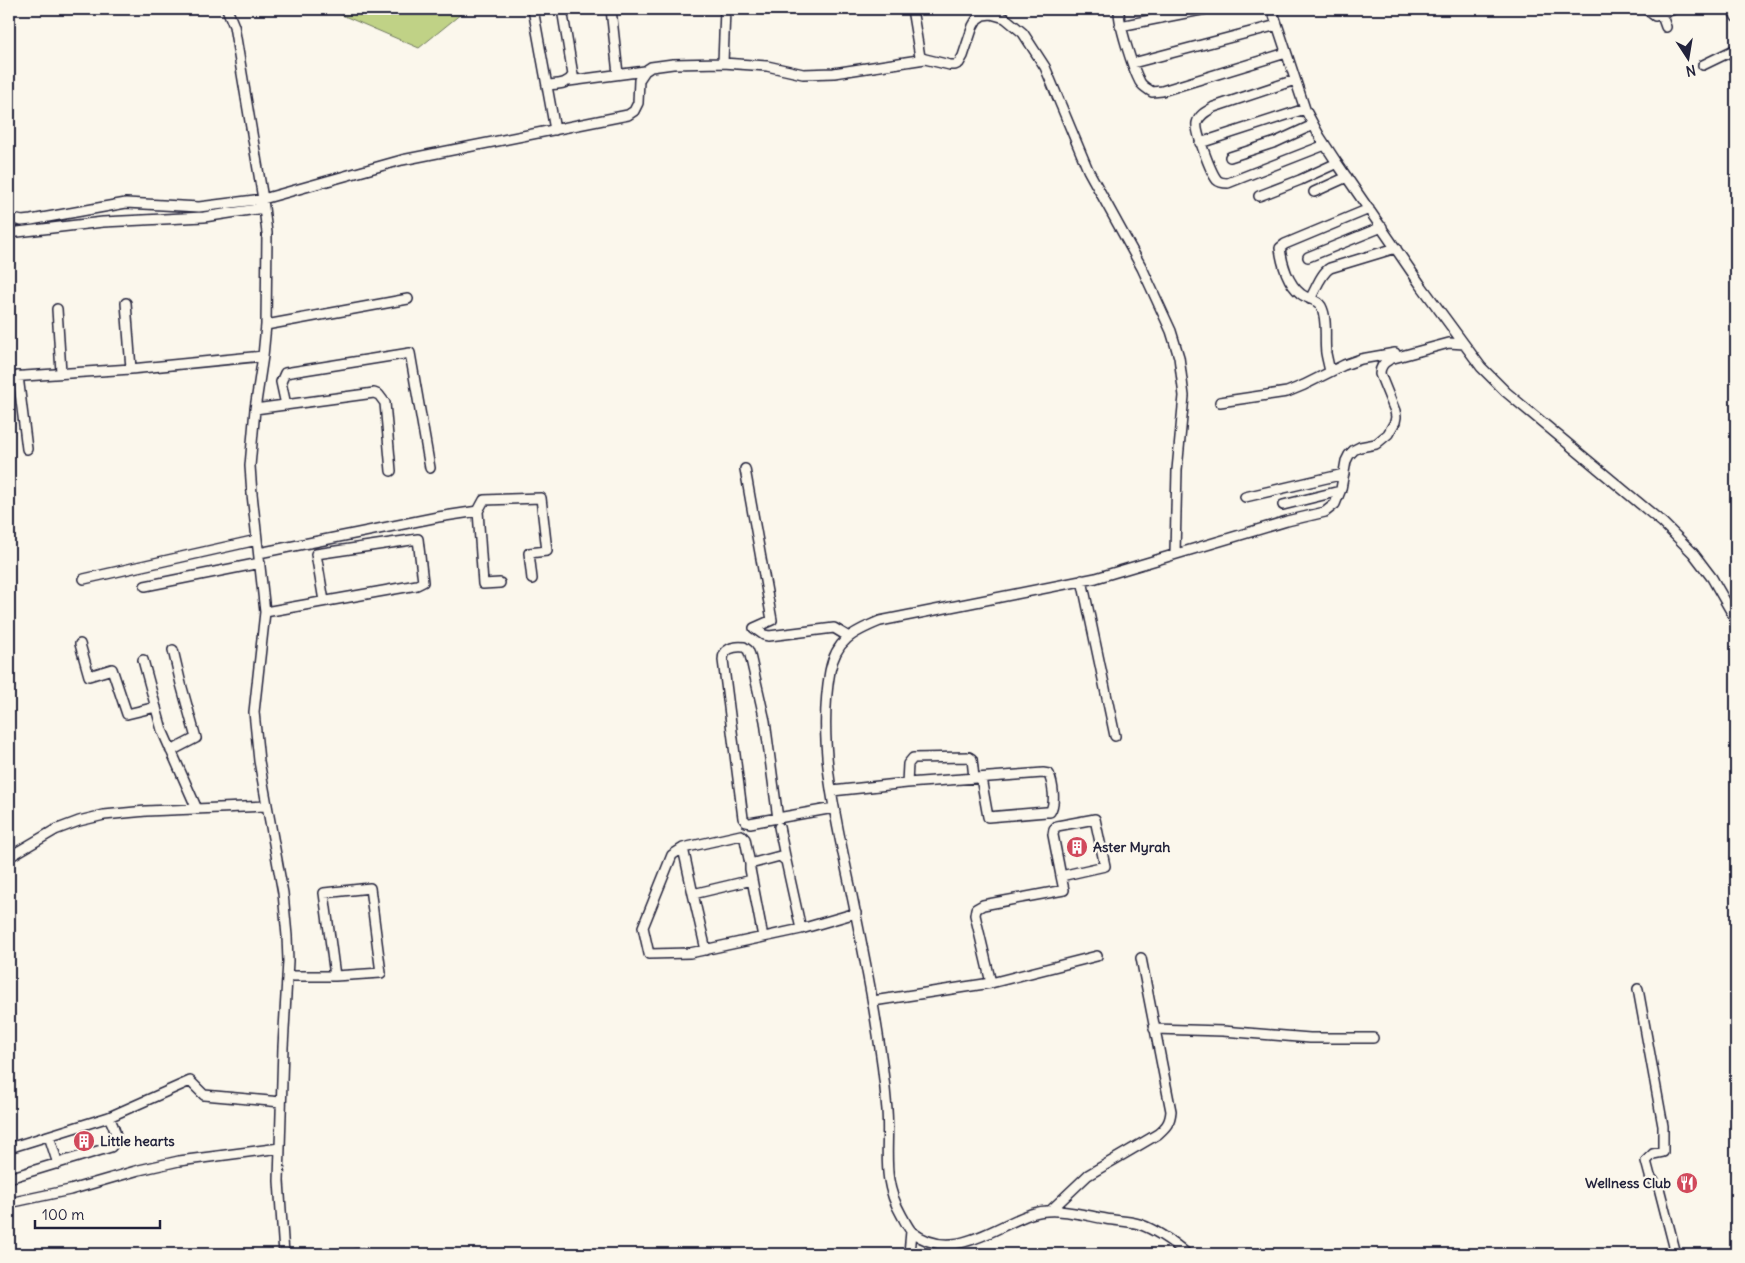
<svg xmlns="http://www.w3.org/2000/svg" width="1745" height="1263" font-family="Delius,sans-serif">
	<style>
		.green { fill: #c0d286; stroke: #717a60 }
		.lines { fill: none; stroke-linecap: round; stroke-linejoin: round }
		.minor-casing { stroke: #22223b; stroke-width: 12 }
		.minor { stroke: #fbf7ec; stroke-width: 9 }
		.labels { text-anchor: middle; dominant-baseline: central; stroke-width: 4.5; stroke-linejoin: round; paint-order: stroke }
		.poi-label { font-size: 14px; font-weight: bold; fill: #22223b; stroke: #fbf7ec; text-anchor: start }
	</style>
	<rect width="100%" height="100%" fill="#fbf7ec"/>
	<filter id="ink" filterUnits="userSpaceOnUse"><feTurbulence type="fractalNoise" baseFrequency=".02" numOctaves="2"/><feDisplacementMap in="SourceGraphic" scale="10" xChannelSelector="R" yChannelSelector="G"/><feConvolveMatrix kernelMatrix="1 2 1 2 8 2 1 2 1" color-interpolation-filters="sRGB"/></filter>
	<g filter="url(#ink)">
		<path class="green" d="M328,9H467L419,48Z"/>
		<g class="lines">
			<g class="minor-casing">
				<path id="minor" d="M227,9L234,26L263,199L267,233L266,325L263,356L255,409L250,466L252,494L265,612L254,712L259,761L283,893L287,936L288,961L283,1047L279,1181L284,1254
					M533,9L555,130
					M611,9L618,74
					M912,9L920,57L925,59
					M1119,9C1118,23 1133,69 1140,82C1143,87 1148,89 1152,92L1162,91L1286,53
					M1646,9L1655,16L1674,9
					M1732,9L1736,17
					M1661,13L1666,27
					M1120,26L1206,9
					M723,63L725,9
					M1133,63L1277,25
					M1703,65L1736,49
					M1295,80L1214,107C1207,111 1199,115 1197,123C1195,131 1211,173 1217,180C1220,183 1224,183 1228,183L1325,145
					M569,81L645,71
					M547,85C557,84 568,85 573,75L562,9
					M1305,109L1320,137L1337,163L1420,284L1481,367L1506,392L1663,523L1693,553L1712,578L1736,620
					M1200,143L1305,109L1272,9
					M1230,157L1276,142L1313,125
					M1314,192L1347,177
					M1259,196L1300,180L1337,163
					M9,218L22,221L31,220L126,203L199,207L263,199L402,160L628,115L634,111L638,103L639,80L645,71L651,67L673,64L723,63L767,66L803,74L834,73L925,59L950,65H955L959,63L963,56L973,26L977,19L983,15L991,14L1005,18L1023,33L1045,67L1088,170L1142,268L1171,331L1179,357L1184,396L1177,470L1175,553
					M9,233L103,222L204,217L264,208
					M1308,257L1382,227
					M1310,299C1316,289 1321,273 1330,268L1396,248
					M126,303L131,369
					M57,309L61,372
					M266,325L408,299
					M1330,372C1329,366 1327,359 1326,353C1324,339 1328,319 1321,306C1317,299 1307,299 1301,294C1288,284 1282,264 1280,248L1285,244L1369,209
					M18,376L27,449
					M9,377L131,369L263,356
					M1220,402L1287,392L1304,385L1344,365L1361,359L1395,353
					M286,405L281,382L285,373L410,353L430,468
					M255,409L374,393L379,395L385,403L391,471
					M745,469L772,620L754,628L764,635L769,636L834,628L849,637
					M1245,497L1344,474
					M1283,505L1340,491
					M478,511L484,500L541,498L547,551L529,553L532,579
					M259,553L438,517L478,511L483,584L500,583
					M84,579L257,540
					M1082,580L1115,736
					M145,586L260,563
					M265,612L417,585L423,582L418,539L316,554L324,601
					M80,644L89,676L112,669L127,714L156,707
					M143,660L162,730L197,809
					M171,751L196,738L181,684L173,650
					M907,783L908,764L913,758L969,757L972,759L974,778
					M832,791L907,783L1043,773L1049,774C1053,784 1056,803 1050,812H1046L988,817L981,778
					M778,819L765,721L750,655L748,650L744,647C733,646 723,649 723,660L743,818L746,822L750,823L834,808
					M779,827L786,861
					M683,848L672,855L643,927L649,954L690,953L801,929L856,913
					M9,857L55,830L79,821L104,815L146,811L267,806
					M750,864L745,839L741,835L683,848L693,894L752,880
					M693,894L706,950
					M763,937L750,869V864L780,856L786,861L801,929
					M287,976H335L381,973L370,888L324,893L335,976
					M991,983L1097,956
					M1638,989L1663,1126V1152L1653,1154L1646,1161L1650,1176L1659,1188L1676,1254
					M873,1001L991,983L975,915L976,909L983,905L1064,890L1061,876L1105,866L1095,819L1057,826L1054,829L1053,835L1061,876
					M1154,1029L1223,1031L1310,1038H1373
					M49,1136L58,1164
					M9,1148L109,1117L190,1081L204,1095L281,1102
					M9,1178L111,1147C120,1137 114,1128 109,1117
					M9,1203L70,1190L139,1170L179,1161L280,1148
					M1050,1211L1088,1175L1158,1134C1166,1127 1170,1123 1171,1111L1141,958
					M356,1254H361
					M909,1254L911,1231
					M1187,1254C1173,1242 1156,1230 1139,1224C1129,1221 1117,1221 1106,1219C1083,1215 1055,1206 1031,1214C993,1227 952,1263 912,1232C908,1228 905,1221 902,1216C880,1178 890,1150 887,1110C881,1035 865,960 850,886C835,816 817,743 830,671C836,640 853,632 880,621L1096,578L1287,521L1325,512L1335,504L1341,489L1346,461L1349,455L1354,450L1360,447L1376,444L1388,434L1395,422L1396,417L1395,411L1380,374C1380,367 1383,363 1390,359L1449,343L1464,344"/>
			</g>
			<use href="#minor" class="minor"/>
		</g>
	</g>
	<defs>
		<g id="building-disc" transform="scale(1.125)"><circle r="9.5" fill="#d1495b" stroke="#fbf7ec"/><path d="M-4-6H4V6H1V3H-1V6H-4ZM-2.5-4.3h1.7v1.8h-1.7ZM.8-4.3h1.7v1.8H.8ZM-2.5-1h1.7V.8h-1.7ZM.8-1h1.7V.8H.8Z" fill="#fff"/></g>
		<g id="restaurant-disc" transform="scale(1.125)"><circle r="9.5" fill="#d1495b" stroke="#fbf7ec"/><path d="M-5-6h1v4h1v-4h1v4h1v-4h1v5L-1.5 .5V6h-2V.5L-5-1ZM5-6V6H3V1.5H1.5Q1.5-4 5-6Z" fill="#fff"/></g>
	</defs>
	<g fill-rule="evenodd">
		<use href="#building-disc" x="1077" y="847"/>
		<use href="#building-disc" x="84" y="1141"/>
		<use href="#restaurant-disc" x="1687" y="1183"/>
	</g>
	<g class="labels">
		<g class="poi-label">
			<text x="1093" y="847">Aster Myrah</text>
			<text x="100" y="1141">Little hearts</text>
			<text x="1671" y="1183" text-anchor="end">Wellness Club</text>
		</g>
	</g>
	<rect width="1745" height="1263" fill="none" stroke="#fbf7ec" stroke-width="30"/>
	<rect x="15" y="15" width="1715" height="1233" fill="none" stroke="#22223b" stroke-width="2" filter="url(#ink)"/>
	<g transform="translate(1688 58) rotate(168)" stroke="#fbf7ec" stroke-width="4" paint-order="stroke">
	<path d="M0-4L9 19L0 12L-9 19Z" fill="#22223b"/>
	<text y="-8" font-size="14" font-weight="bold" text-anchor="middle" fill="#22223b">N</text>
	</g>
	<path d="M35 1220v8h125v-8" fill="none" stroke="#22223b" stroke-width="2.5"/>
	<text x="42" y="1220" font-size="15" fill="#22223b" stroke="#fbf7ec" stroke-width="4" paint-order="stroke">100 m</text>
</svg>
